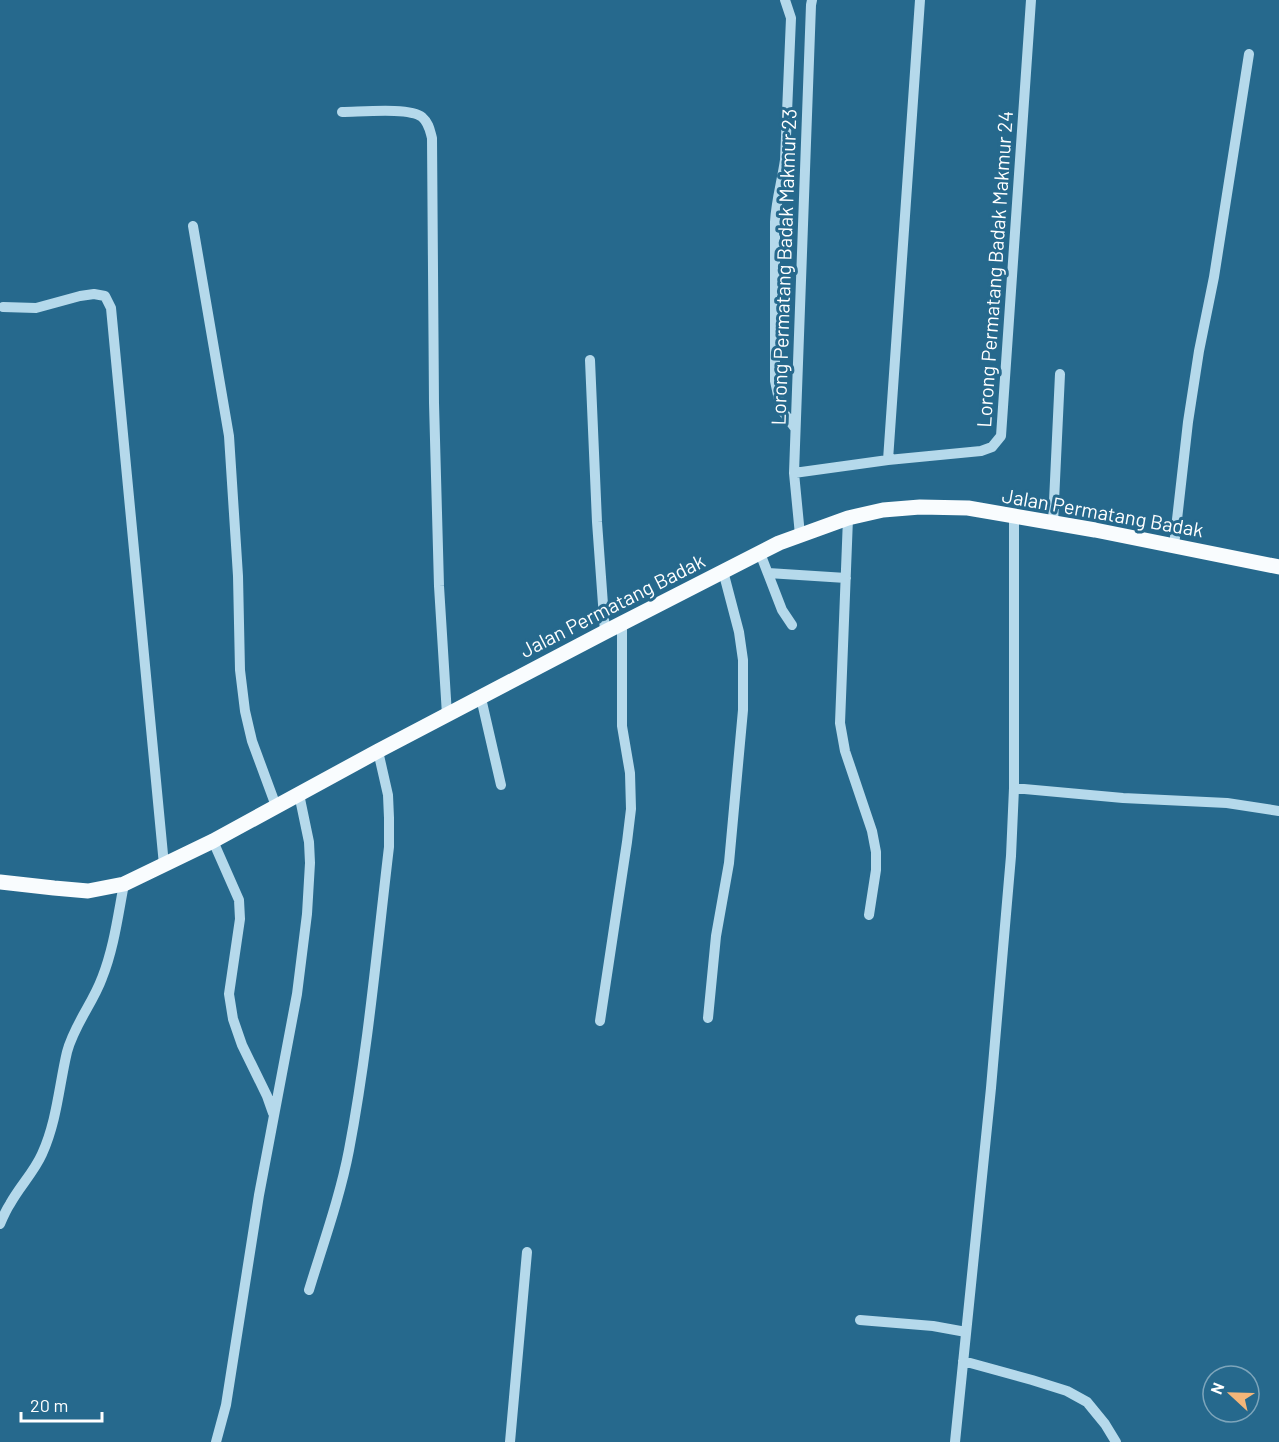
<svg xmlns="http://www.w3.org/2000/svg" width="1279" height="1442" font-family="Barlow,sans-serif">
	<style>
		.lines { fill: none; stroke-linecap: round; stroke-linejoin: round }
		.minor { stroke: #b5d9eb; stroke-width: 10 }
		.major { stroke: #f9fcfe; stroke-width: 15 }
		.labels { text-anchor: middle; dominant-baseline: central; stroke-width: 6; stroke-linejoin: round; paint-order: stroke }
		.street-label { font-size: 20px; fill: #fff; stroke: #26698d }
	</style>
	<rect width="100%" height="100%" fill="#26698d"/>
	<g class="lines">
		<path class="minor" d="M785,0L791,18L785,160C782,181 776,201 775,222V381L781,409L795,428
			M342,112C360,112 410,107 422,117C429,123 430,131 432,138L434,403L439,586L447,715
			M193,226L229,436L238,576L240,670L245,711L252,741L276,806
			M3,307L36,308L80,296L94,294L105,296L111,308L164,865
			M590,360L597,522L605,632
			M888,460L920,0
			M794,473L888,460L981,451L992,447L1001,436L1031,0
			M848,518L840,723L845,751L872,831L876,852V870L869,915
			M1053,523L1060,374
			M800,535L794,473L811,5L812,0
			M1174,546L1188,422L1199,351L1214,277L1249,54
			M760,553L782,610L792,625
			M768,573L846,578
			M481,698L501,785
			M1014,788L1123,798L1227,803L1279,811
			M213,841L239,900L240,919L229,994L233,1019L242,1045L267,1096L273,1113
			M708,1018L716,936L729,863L743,710V660L739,632L723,571
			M600,1021L627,842L631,809L630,773L622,726V623
			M0,1224C3,1217 6,1210 10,1204C20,1186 34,1172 42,1154C57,1121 59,1086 67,1052C74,1025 93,1003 102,978C114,948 118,915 124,884
			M309,1290C323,1244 340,1197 349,1150C368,1050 377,948 389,847V818L388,795L378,751
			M860,1320L933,1326L966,1332
			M963,1361L1032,1380L1067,1391L1087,1402L1105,1424L1116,1442
			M216,1442L226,1405L259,1195L297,994L307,914L310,863L309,842L299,794
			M510,1442L527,1252
			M955,1442L991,1088L1011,856L1014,788V517"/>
		<path class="major" d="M0,882L54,888L88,891L124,884L213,841L378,751L605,632L779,543L848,518L883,510L920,507L968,508L1095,530L1279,567"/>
	</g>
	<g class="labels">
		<g class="street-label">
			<text transform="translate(783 267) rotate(-88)">Lorong Permatang Badak Makmur 23</text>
			<text transform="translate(994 269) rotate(-86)">Lorong Permatang Badak Makmur 24</text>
			<text transform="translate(1103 512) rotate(10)">Jalan Permatang Badak</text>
			<text transform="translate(612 605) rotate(-27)">Jalan Permatang Badak</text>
		</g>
	</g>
	<g transform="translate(1231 1394) rotate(292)"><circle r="28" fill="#26698d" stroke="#7da5bb" stroke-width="1.5"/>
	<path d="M0-4.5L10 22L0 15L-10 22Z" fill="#f4b679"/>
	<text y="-9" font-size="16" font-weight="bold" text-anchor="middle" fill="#ffffff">N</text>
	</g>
	<path d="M21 1412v9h81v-9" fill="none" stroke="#ffffff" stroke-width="3"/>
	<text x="30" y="1412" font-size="18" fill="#ffffff" stroke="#26698d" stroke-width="4.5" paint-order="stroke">20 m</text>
</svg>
